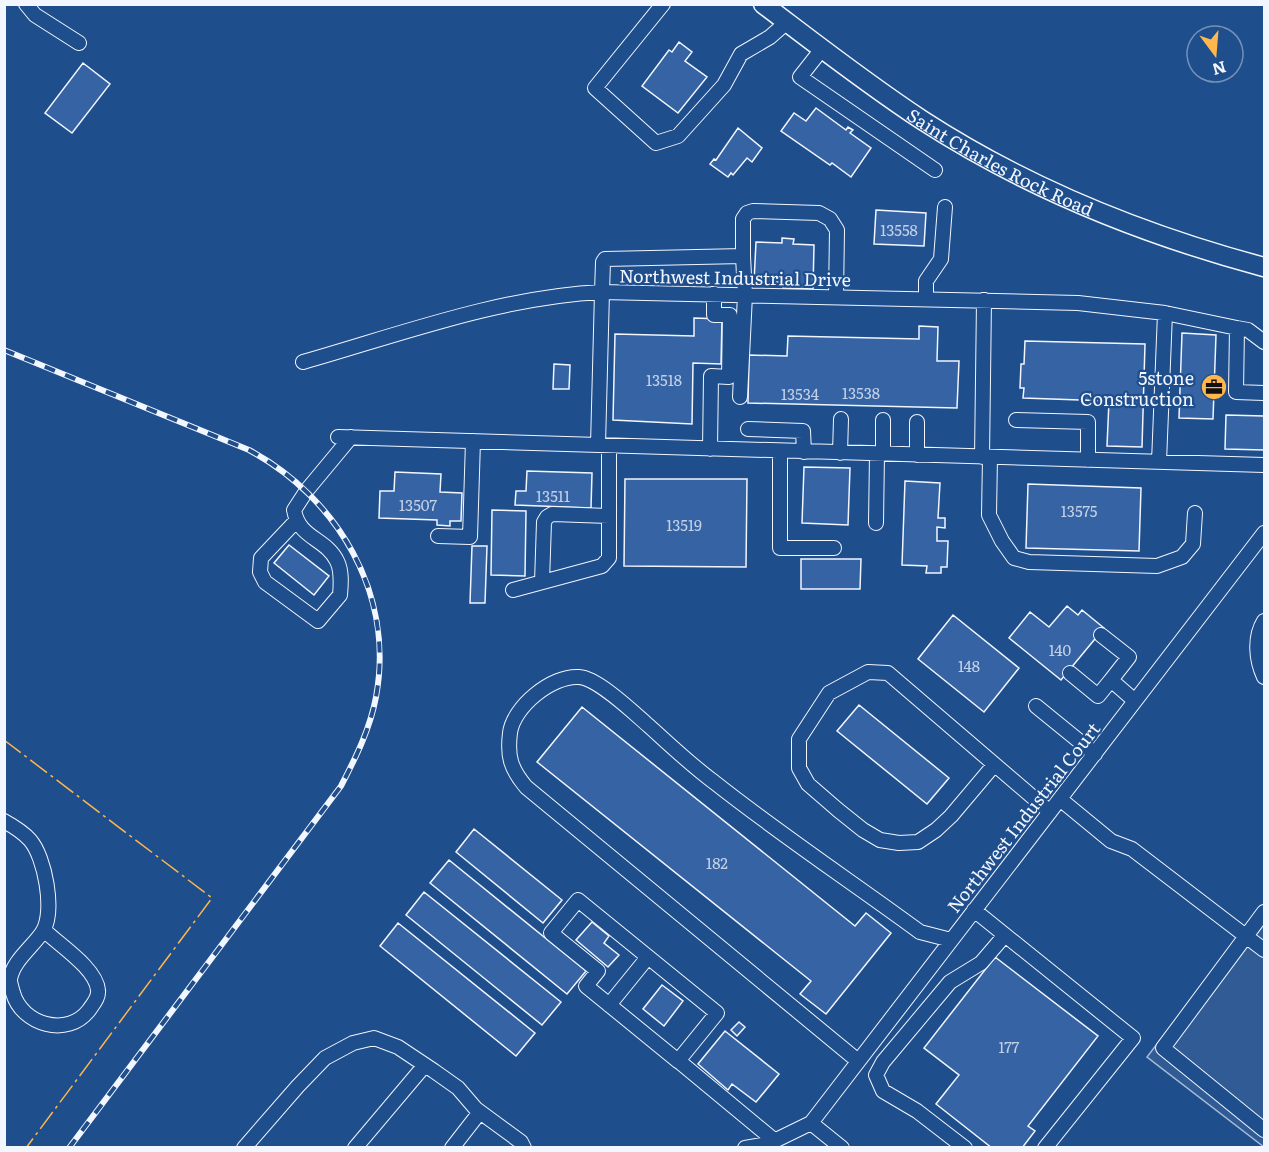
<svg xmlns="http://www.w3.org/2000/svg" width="1269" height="1152" font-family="Literata,serif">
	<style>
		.built { fill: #305b95; stroke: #a8bbd7; stroke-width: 1.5 }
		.building { fill: #3563a3; stroke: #f2f6ff; stroke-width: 1.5 }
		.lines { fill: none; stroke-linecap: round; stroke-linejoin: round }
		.minor-casing { stroke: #f2f6ff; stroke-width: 16 }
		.major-casing { stroke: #f2f6ff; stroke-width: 21 }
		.minor { stroke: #1f4e8c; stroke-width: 14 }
		.major { stroke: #1f4e8c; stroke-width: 18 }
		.rail-casing { stroke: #f2f6ff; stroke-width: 6 }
		.rail { stroke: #1f4e8c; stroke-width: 4; stroke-dasharray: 11; stroke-linecap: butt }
		.power { stroke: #ffb74d; stroke-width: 1.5; stroke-dasharray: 21 4.5 3 4.5; stroke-linecap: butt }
		.labels { text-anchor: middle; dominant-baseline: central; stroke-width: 4.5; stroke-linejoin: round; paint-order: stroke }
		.number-label { font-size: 15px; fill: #c3d1e8 }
		.street-label { font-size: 18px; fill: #f2f6ff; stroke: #1f4e8c }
		.poi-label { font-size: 18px; fill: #f2f6ff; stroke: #1f4e8c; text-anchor: end }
	</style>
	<rect width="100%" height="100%" fill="#1f4e8c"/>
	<path class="built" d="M1264,904V1147L1147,1057Z"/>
	<path class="building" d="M679,42L692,52L685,61L707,77L678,113L642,86L669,50L672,52Z
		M83,63L110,84L72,133L45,113Z
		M816,108L846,130L848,127L853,130L850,133L871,148L851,177L832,163L830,165L781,131L794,113L806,121Z
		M738,128L762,148L752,162L747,158L733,175L731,173L728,177L710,164L714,159L716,160Z
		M876,210L926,213L924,246L874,244Z
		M782,238L794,239L793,244L814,245L813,289L783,288L784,282H754L756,242L782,243Z
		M694,318L722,319L721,364L693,363L692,424L613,420L615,334L694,336Z
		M919,326L938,327L937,361H959L957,408L748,403L749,355L787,356L788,336L919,339Z
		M1182,333L1216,335L1213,419L1179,418Z
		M1025,341L1145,344L1142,447L1107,446L1109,401L1023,398L1024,388H1020L1021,364H1024Z
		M554,364L570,365L569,389H553Z
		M1226,415L1264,416V450L1225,449Z
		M804,467L850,468L848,525L802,523Z
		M527,471L592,473L591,508L515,505L516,491H526Z
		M395,472L441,474L440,492L462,493L461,521H450V526L437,525V520L379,518L380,491H394Z
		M625,479H747L746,567L624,566Z
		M905,481L940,483L938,518H945V528L937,527V541H948L947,567H941V573H926L927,566L902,565Z
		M1028,484L1141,488L1139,551L1026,548Z
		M492,510L526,511L525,576L491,575Z
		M289,545L329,576L314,595L274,563Z
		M472,546H487L485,603H470Z
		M801,559H861L860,589H801Z
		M1067,606L1078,615L1082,610L1104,628L1061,680L1009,638L1030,612L1049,627Z
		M953,615L1019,668L984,712L918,659Z
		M859,705L949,778L927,804L837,731Z
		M582,707L855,926L866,913L891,933L826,1014L800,994L811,981L537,762Z
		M474,829L562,900L543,923L456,852Z
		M449,860L586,971L567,994L430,883Z
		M424,892L561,1002L542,1025L406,915Z
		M592,922L609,936L604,943L619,955L608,967L576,940Z
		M398,923L535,1033L516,1056L380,946Z
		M995,957L1098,1036L1028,1126L1035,1131L1022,1148H992L936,1104L959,1075L924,1048Z
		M662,985L683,1001L664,1026L643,1009Z
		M739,1022L745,1027L737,1036L731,1030Z
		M725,1031L779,1074L756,1102L732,1084L728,1090L698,1064Z"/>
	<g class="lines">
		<g class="minor-casing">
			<path id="minor" d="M26,4L35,15L79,43
				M663,4L595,88L656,143L678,136L724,85L741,54L770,37L787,22
				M822,49L800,77L935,170
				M926,299V281L941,259L945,207
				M1237,328L1236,392L1264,393
				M303,362C401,334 500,297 602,292L603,262L605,259L743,256V219L747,213L753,211L819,213L830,219L837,230L836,297
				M740,397L745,295L743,256
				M1016,420L1088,422V460
				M748,429L803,431L804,452
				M338,437L1264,465
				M598,445L602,292L1078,303L1165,313L1237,328L1248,330L1264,342
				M710,449L711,376L729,377L730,315H714V294
				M780,451V548H834
				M840,453L841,419
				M883,454V420
				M917,455V422
				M982,457L984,300
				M990,457L989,515L1002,541L1014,558L1029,562L1157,566L1182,557L1193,544L1195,513
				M1159,462L1165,313
				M296,521L261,558L260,572L265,582L318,621L340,595C341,584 342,571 337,561C326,538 299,539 294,510L307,490L351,437
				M876,523L877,454
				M438,536L470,537L473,441
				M542,582L544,522L547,517L552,514L609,516
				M513,590L602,566L609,558V446
				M1264,621C1254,637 1256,660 1264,677
				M1101,635L1129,657L1111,680
				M1070,673L1098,696L1111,680L1135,701
				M1036,706L1095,754
				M994,765L951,816L936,830L918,842L899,843L880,840L863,830L838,810L808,784L799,768V739L829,693L868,672L888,673L1050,812
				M1060,799L1111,841L1132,849L1264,950
				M4,821C13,826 23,832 30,840C45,857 55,911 43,931C34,946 12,961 10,980C10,983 12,989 13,993C22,1025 68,1038 89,1010C93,1004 99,998 98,990C96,968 59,945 44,930
				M974,910L1133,1038L1045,1148
				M1264,912L1163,1048L1264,1130
				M609,1005L648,957
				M678,1061L717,1013L578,900L551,933L598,971L586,986L678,1061L681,1063L775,1141
				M858,1061L526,787C511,769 507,757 510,733C513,707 552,675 579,677C598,678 634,713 649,726C670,745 691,765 714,782C781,835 852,882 920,932L951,940
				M811,1123L842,1148
				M244,1148L298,1086L325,1058L353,1043L374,1038L398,1047L434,1071L458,1088L476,1109L521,1142L524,1148
				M355,1148L425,1065
				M452,1148L480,1112
				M745,1148L768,1144L811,1123L1264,533
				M965,1148L917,1111L883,1091L876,1075L883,1062L950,982L981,963L1005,935"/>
		</g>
		<g class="major-casing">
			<g id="major">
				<path id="s1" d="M763,4C816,44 867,84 922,120C1027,188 1144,235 1264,267"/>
			</g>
		</g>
		<use href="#minor" class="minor"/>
		<use href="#major" class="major"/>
		<g class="rail-casing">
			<path id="rail" d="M4,350L249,450C338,498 395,594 376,697C370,729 356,757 341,786L69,1148"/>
		</g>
		<use href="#rail" class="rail"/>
		<path class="power" d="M4,740L212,898L26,1148"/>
	</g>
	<defs>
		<g id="office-disc" transform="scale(1.35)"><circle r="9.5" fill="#ffb74d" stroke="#1f4e8c"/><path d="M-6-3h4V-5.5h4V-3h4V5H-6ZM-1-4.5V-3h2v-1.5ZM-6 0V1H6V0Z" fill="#111"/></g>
	</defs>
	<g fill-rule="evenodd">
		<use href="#office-disc" x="1214" y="387"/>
	</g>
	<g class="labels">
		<g class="number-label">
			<text x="899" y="229">13558</text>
			<text x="664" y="379">13518</text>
			<text x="861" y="392">13538</text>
			<text x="800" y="393">13534</text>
			<text x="553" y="495">13511</text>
			<text x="418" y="504">13507</text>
			<text x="1079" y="510">13575</text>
			<text x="684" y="524">13519</text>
			<text x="1060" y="649">140</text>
			<text x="969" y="665">148</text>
			<text x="717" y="862">182</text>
			<text x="1009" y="1046">177</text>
		</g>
		<g class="street-label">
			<text stroke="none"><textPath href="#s1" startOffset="286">Saint Charles Rock Road</textPath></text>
			<text transform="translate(735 277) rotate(1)">Northwest Industrial Drive</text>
			<text transform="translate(1023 817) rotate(-52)">Northwest Industrial Court</text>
		</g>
		<g class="poi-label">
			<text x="1194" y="377">5stone<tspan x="1194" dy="21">Construction</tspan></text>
		</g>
	</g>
	<rect width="1269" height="1152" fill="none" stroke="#f2f6ff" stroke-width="12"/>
	<g transform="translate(1215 54) rotate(164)"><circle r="28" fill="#1f4e8c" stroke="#7391ba" stroke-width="1.5"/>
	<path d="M0-4.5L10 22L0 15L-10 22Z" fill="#ffb74d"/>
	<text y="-9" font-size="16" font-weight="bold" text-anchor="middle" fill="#f2f6ff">N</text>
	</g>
</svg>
